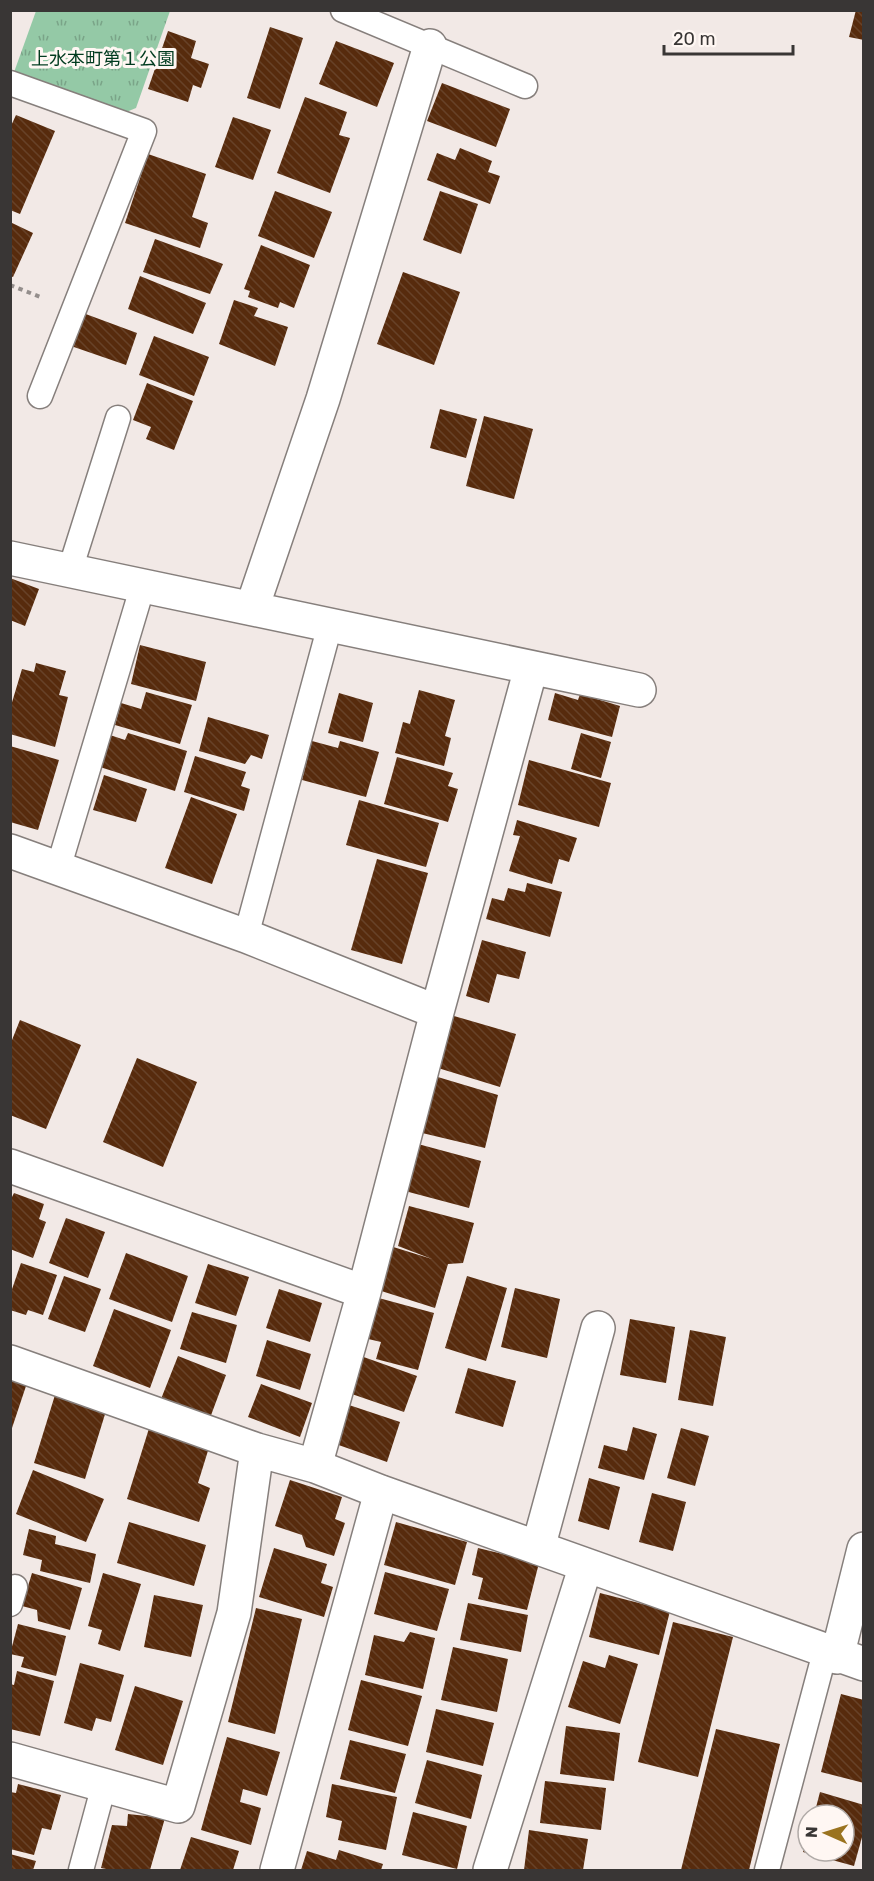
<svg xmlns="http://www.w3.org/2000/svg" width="874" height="1881" font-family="Rubik,'Noto Sans JP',sans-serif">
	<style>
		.park { fill: url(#park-tufts) }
		.building { fill: url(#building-back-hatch) }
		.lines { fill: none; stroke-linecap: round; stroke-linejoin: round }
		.service-casing { stroke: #867f7c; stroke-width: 27 }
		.minor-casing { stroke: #867f7c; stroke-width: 36 }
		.path { stroke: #948e8c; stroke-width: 4; stroke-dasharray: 4.5 4.5; stroke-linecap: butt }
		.service { stroke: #fff; stroke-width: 24 }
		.minor { stroke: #fff; stroke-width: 33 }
		.labels { text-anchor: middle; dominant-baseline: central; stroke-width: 6; stroke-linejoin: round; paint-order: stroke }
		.park-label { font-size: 18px; fill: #013b1f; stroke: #fff7f3 }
	</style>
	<defs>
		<pattern id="park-tufts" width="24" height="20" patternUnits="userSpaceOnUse" patternTransform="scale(1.5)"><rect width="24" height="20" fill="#94c9a6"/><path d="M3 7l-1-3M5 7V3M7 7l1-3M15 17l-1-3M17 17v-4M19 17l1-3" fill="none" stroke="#7aa488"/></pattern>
		<pattern id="building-back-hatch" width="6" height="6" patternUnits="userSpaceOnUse" patternTransform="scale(1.5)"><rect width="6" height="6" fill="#572b0d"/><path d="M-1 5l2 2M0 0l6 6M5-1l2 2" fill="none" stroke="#674228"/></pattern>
	</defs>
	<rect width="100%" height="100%" fill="#f2e9e6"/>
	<path class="park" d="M36,11H170L136,108L119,115L13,75Z"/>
	<path class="building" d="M856,10H864V40L849,37Z
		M270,27L303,38L280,109L247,98Z
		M168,31L196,41L191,58L209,64L201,88L193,85L188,102L148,89Z
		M336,41L394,63L377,107L319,84Z
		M442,83L510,109L496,147L427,121Z
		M305,97L347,112L339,135L350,138L330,193L277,173Z
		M16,115L55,131L20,214L10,210V128Z
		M233,117L271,130L253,180L215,167Z
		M460,148L492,161L488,172L500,176L490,204L427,180L437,153L455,160Z
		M148,154L206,174L192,217L208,223L200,248L125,223Z
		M275,191L332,212L314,258L258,236Z
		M440,191L478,204L461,254L423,240Z
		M10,222L33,233L13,277L10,276Z
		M155,239L223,264L210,294L143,272Z
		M261,245L310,265L294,308L280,302L278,308L248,297L250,291L244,289Z
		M403,272L460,292L434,365L377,344Z
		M140,276L206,303L193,334L128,309Z
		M234,300L258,308L254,316L288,327L275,366L219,344Z
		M83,313L137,333L126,365L71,346Z
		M154,336L209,357L194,396L139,375Z
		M147,383L193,401L174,450L146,439L151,427L133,420Z
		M440,409L477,419L466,458L430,448Z
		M484,416L533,429L514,499L466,486Z
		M10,578L39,589L25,626L10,620Z
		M140,645L206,662L196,701L131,684Z
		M36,663L66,671L59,695L68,697L55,747L10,734V709L22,669L34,672Z
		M419,690L455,700L445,736L451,738L444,766L395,753L403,722L410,724Z
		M146,692L192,705L180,744L115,725L121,703L141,709Z
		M339,693L373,703L363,742L328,733Z
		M555,693L578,700L580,694L620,706L612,737L548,720Z
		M208,717L269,735L262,759L251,755L245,764L199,751Z
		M128,733L187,751L175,791L100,767L110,735L125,740Z
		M581,733L611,742L601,778L571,769Z
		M312,741L338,748L340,741L379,752L366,797L302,780Z
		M10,746L59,760L38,830L10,822Z
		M195,756L246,772L241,786L250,789L244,811L184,792Z
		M397,757L453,773L448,786L458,789L448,822L384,804Z
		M529,760L611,783L599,827L518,805Z
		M104,775L147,789L136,822L93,810Z
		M191,797L237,814L212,884L165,868Z
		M359,800L439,823L426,867L346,845Z
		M517,820L577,838L569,862L559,859L552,884L509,871L520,836L513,835Z
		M377,859L428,873L402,964L351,950Z
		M527,883L562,892L550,937L486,919L492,898L504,901L508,888L525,892Z
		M482,940L526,952L519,979L497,974L489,1003L466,996Z
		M454,1016L516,1034L500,1087L438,1068Z
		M20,1020L81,1045L46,1129L10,1115V1045Z
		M137,1058L197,1082L163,1167L103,1142Z
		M431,1075L498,1095L485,1148L418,1132Z
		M418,1144L481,1161L469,1208L405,1191Z
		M14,1193L44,1204L39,1219L46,1222L33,1258L10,1249V1201Z
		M409,1206L474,1223L463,1263L448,1264L435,1308L375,1289L390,1246L432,1259L398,1246Z
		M66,1218L105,1232L88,1278L49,1263Z
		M126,1253L188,1276L172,1322L109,1299Z
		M21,1263L57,1275L43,1315L28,1310L26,1315L10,1310V1295Z
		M208,1264L249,1277L236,1316L195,1303Z
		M64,1276L101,1289L85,1332L48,1319Z
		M467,1276L507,1288L486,1361L445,1348Z
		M515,1288L560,1299L547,1358L501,1347Z
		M279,1289L322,1303L310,1342L266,1328Z
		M375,1297L434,1313L418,1370L376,1359L381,1342L364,1338Z
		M114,1309L171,1330L150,1388L93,1366Z
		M192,1312L237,1325L226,1363L180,1349Z
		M630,1319L675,1327L666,1383L620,1375Z
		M690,1330L726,1337L713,1406L678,1400Z
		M267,1340L311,1354L300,1390L256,1376Z
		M358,1355L417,1376L404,1412L346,1392Z
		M178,1356L226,1375L210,1418L161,1399Z
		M468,1368L516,1381L503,1427L455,1413Z
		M10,1378L27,1383L11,1431H10Z
		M261,1384L312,1403L300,1437L248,1417Z
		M55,1395L106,1411L85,1479L34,1463Z
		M343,1403L400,1422L387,1462L330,1442Z
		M151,1422L211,1441L198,1483L210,1488L199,1522L127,1499Z
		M633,1427L657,1434L644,1480L598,1468L604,1445L627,1451Z
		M681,1428L709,1436L695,1486L667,1478Z
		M33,1470L104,1499L86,1542L16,1514Z
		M589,1478L620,1487L609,1530L578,1521Z
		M290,1480L342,1497L335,1519L345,1523L334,1556L306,1547L302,1535L275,1526Z
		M652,1493L686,1502L673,1551L639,1542Z
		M129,1522L206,1545L194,1586L117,1563Z
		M396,1522L467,1542L455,1585L384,1565Z
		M29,1529L56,1536L55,1544L96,1554L90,1583L40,1571L42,1560L23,1555Z
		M274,1548L327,1564L321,1583L333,1587L324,1617L259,1597Z
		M478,1548L539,1563L527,1610L478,1599L483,1578L472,1575Z
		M385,1572L449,1589L437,1631L374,1614Z
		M32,1573L82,1588L70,1630L38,1621L37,1610L22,1606Z
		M103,1573L141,1584L120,1651L98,1644L102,1630L88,1626Z
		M600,1593L670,1611L659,1655L589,1637Z
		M154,1595L203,1605L191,1657L144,1647Z
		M468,1603L528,1615L521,1652L460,1640Z
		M256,1608L302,1619L275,1734L228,1722Z
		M673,1622L733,1637L698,1777L638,1762Z
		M18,1624L66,1636L56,1676L21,1667L24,1657L10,1654Z
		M410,1632L435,1638L423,1689L365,1675L374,1635L404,1642Z
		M453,1647L508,1659L497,1712L441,1700Z
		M609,1655L638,1664L620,1724L568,1707L583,1661L605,1668Z
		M80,1663L124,1675L111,1722L96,1718L92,1731L64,1723Z
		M17,1671L54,1681L40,1736L10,1729V1684L14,1685Z
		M361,1680L422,1696L408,1746L348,1730Z
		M135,1686L183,1701L163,1765L115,1750Z
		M841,1694L864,1700V1783L821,1772Z
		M436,1709L494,1723L483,1766L426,1752Z
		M566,1726L620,1733L614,1781L560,1774Z
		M716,1729L780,1744L749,1870H681Z
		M227,1737L280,1752L267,1796L243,1789L240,1802L261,1808L251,1845L201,1830Z
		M350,1740L406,1754L395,1793L340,1779Z
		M427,1760L482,1775L471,1819L415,1803Z
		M545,1781L606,1788L601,1830L540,1823Z
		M18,1784L61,1795L51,1830L42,1828L34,1855L10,1849V1792L16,1793Z
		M332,1784L397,1797L386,1850L338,1840L342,1821L326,1817Z
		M820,1792L864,1805V1830L854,1866L803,1852L807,1840L808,1851H844V1815H814Z
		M413,1812L467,1826L457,1869L402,1855Z
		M128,1814L165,1818L150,1870H111L101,1868L112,1825L127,1826Z
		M529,1830L588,1839L583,1870H524Z
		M191,1837L239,1851L233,1870H180Z
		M339,1850L383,1864L381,1870H301L307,1851L336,1860Z
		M10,1854L36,1861L33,1870H10Z"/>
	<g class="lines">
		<g class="service-casing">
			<path id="service" d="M343,10L525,86
				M10,83L144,131L40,396
				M70,570L118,418
				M58,869L143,585
				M246,936L330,625
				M10,1604L15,1587
				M81,1870L104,1785
				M767,1870L825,1652"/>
		</g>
		<g class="minor-casing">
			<path id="minor" d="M10,558L639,690
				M252,608L323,399L430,46
				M10,851L246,936L437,1012L364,1292L315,1466
				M437,1012L531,668
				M10,1166L364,1292
				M10,1362L257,1450L315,1466L381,1492L864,1664
				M538,1548L598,1328
				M837,1657L864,1549
				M10,1759L178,1806L234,1613L257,1450
				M277,1870L381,1492
				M490,1870L586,1565"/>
		</g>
		<path class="path" d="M10,285L43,298"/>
		<use href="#service" class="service"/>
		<use href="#minor" class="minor"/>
	</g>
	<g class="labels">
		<g class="park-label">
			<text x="103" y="59">上水本町第１公園</text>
		</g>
	</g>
	<rect width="874" height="1881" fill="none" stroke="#393635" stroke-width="24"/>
	<g transform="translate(826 1833) rotate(273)"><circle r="28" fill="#fff7f3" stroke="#b0aaa7" stroke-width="1.5"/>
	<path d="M0-4.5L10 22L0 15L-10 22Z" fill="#9a731f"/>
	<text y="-9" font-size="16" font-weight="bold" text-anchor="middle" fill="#393635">N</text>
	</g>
	<path d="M664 45v9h129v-9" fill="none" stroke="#393635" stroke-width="3"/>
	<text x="673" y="45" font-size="18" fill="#393635" stroke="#fff7f3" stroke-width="4.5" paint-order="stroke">20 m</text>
</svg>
